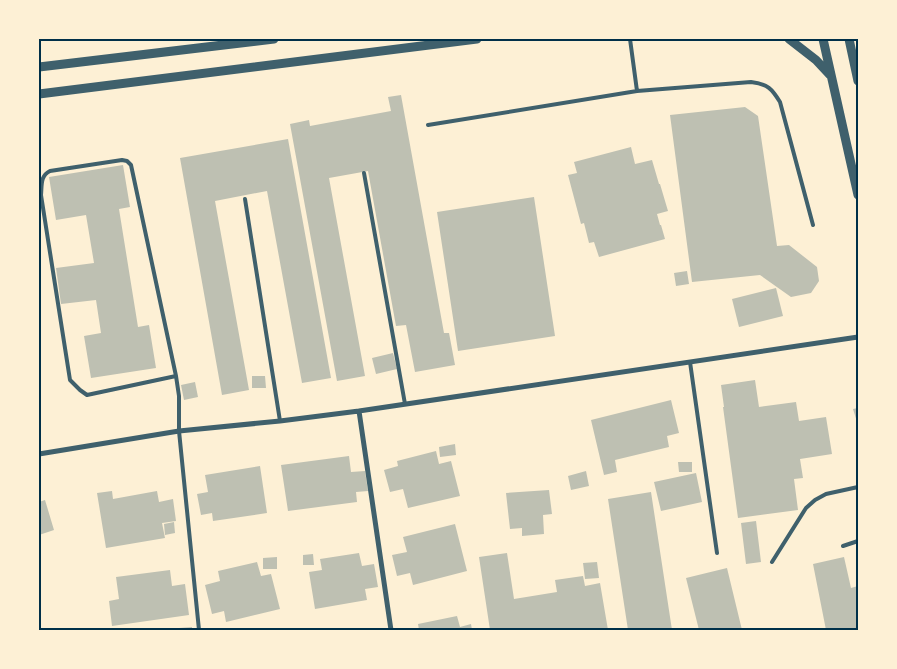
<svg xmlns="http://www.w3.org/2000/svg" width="897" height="669" font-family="Rubik,sans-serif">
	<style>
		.building { fill: #bec0b2 }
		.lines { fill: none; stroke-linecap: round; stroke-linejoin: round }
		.service { stroke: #3f606c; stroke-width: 4 }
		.minor { stroke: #3f606c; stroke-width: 5 }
		.tertiary { stroke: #3f606c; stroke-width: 9 }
		.neatline { fill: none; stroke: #003049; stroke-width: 2 }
	</style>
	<rect width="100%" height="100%" fill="#fdf0d5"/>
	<path class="building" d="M401,95L444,333H449L455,365L415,372L406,325L396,326L368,171L329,178L365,376L337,381L290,124L309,120L310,126L391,111L388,97Z
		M745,107L758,116L777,246L789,245L817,267L819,281L811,293L791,297L760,275L692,282L670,115Z
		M288,139L331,378L302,383L267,191L215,201L249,390L222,395L180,158Z
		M631,147L635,164L652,160L659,184H660L668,211L657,214L660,225H661L665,239L599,257L594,242L589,243L584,223L581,224L568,175L577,173L574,162Z
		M123,165L130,207L119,209L138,327L149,325L156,368L91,378L84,336L101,333L96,300L61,304L56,268L94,263L86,215L56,220L49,177Z
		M534,197L555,336L458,351L437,212Z
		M687,271L689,284L676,286L674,273Z
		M776,288L783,316L739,327L732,299Z
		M393,353L397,369L376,374L372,358Z
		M252,376H265L266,388H252Z
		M755,380L759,407L796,402L799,421L826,417L832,454L800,459L803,478L794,479L798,510L738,518L723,407H724L721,385Z
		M195,382L198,397L184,400L181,385Z
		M671,400L679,433L667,436L669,447L615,460L617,472L604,475L591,420Z
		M858,408V425L853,409Z
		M455,444L456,455L440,457L439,447Z
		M436,451L439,464L451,461L460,496L408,508L403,489L390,492L384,470L398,466L397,461Z
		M349,456L351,472L365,471L368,491L356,492L357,502L288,511L281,465Z
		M678,462H692V472H679Z
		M260,466L267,513L213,521L212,513L201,515L197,494L208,492L205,475Z
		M586,471L589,486L571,490L568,476Z
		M696,473L702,502L661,511L654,482Z
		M549,490L552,514L543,515L544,534L522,536V528L510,529L506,493Z
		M112,491L113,499L157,491L159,502L173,499L176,521L162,523L165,538L106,548L97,493Z
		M651,492L672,630H628L608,499Z
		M45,500L54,530L39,535V502Z
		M756,521L761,562L746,564L741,523Z
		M174,522L175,533L165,535L164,524Z
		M455,524L467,571L413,585L410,573L397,576L392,555L407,552L403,537Z
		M359,553L362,566L374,564L378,587L365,589L367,600L315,609L309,572L322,570L320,559Z
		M507,553L514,599L557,592L555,580L583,576L585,586L600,583L608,630H490L479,557Z
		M313,554L314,565H303V555Z
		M277,557V569H263V558Z
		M844,557L851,588L858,586V630H826L813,564Z
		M257,562L261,576L271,574L280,609L226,622L224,611L212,614L205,585L220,581L218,571Z
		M597,562L599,578L585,579L583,563Z
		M727,568L742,630H699L686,578Z
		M170,570L172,586L185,584L189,615L112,626L109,601L119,599L116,577Z
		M457,616L460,627L471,624L472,630H419L418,624Z
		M192,627V630H179V628Z"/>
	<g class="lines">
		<path class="service" d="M630,39L637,91
			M428,125L637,91L751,82C768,84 772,89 780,102L813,225
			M364,173L405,404
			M245,199L280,421
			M690,362L717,553
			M176,376L87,395L80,390L70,380L41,195C42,185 40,176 50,171L122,160L127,161L131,165L176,376L179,396V431L199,630
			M843,546L858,541
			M772,562L806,508L815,500L826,494L858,487"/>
		<path class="minor" d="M359,411L391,630
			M39,454L179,431L280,421L359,411L858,337"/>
		<path class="tertiary" d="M789,39L816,60L830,75
			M823,39L858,195
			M849,39L858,81
			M39,67L274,39
			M39,94L477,39"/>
	</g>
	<rect width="897" height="669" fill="none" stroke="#fdf0d5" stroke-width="80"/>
	<rect x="40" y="40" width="817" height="589" class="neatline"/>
</svg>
